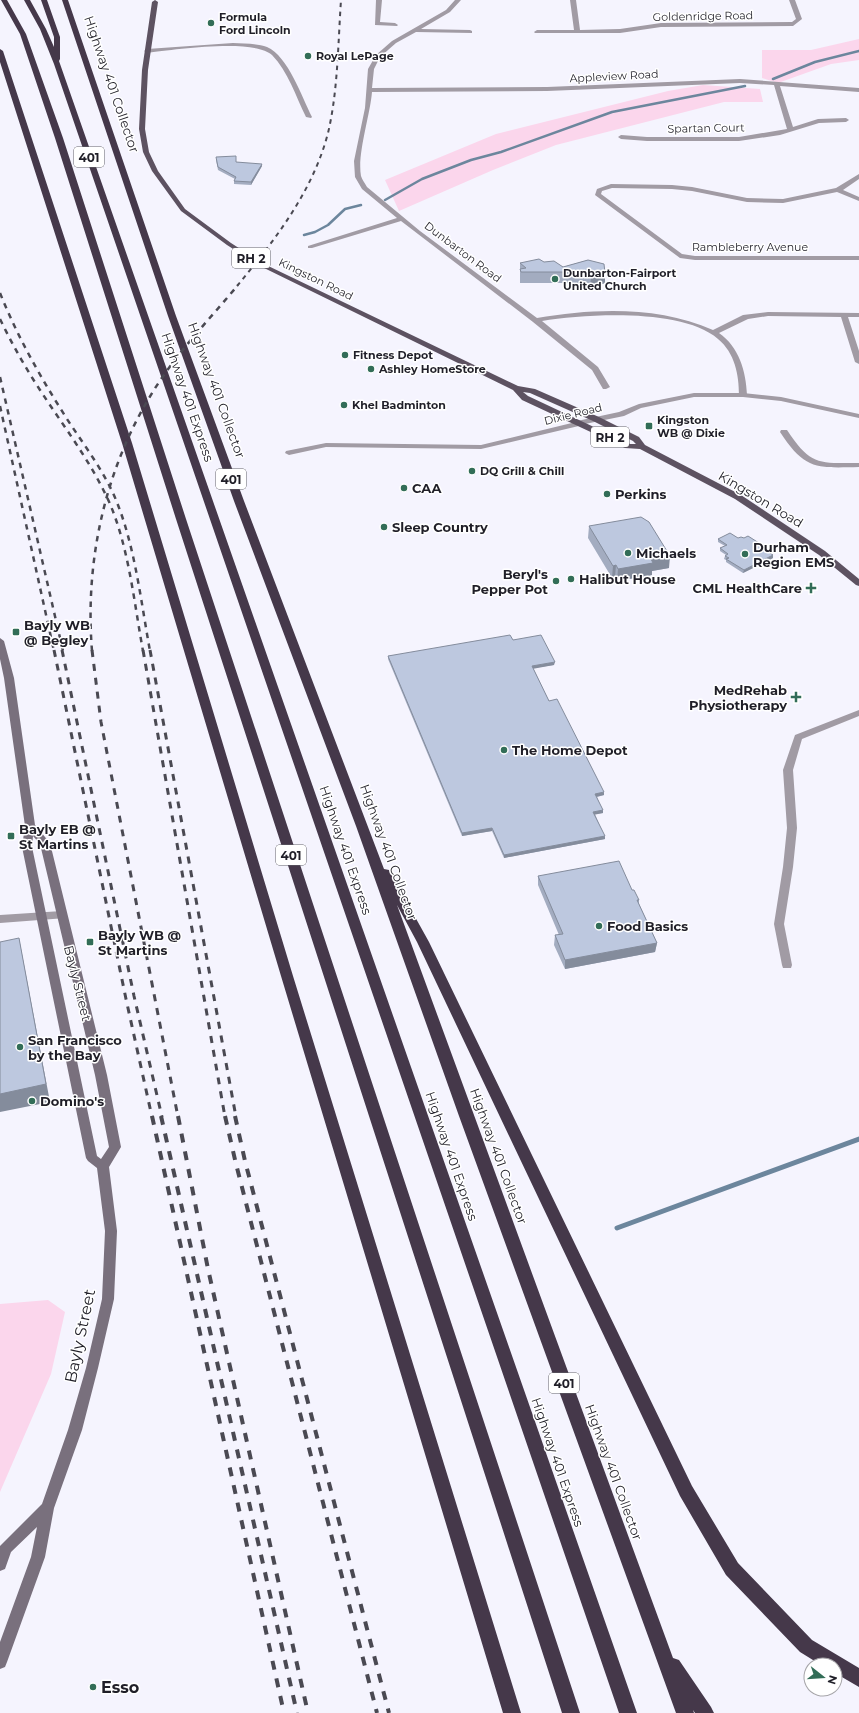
<svg xmlns="http://www.w3.org/2000/svg" width="859" height="1713" font-family="Montserrat,sans-serif">
	<style>
		.green { fill: #fbd6ec }
		.lines { fill: none; stroke-linecap: round; stroke-linejoin: round }
		.stream-far1 { stroke: #6c869d; stroke-width: 2.5 }
		.stream { stroke: #6c869d; stroke-width: 5 }
		.minor { fill: #a19ba4; fill-rule: evenodd }
		.tertiary { fill: #a19ba4; fill-rule: evenodd }
		.secondary { fill: #79707d; fill-rule: evenodd }
		.primary { fill: #5d5261; fill-rule: evenodd }
		.motorway { fill: #45384a; fill-rule: evenodd }
		.rail-far3 { stroke: #4a4952; stroke-width: 2; stroke-dasharray: 4.5 4.5; stroke-linecap: butt }
		.rail-far2 { stroke: #4a4952; stroke-width: 2.5; stroke-dasharray: 5.5 5.5; stroke-linecap: butt }
		.rail-far1 { stroke: #4a4952; stroke-width: 3; stroke-dasharray: 7 7; stroke-linecap: butt }
		.rail { stroke: #4a4952; stroke-width: 4; stroke-dasharray: 9 9; stroke-linecap: butt }
		.wall { fill: #a3acc0 }
		.shaded-wall { fill: #848c9c }
		.building { fill: #bdc8df; stroke: #848c9c }
		.poi-dot { fill: #326d57; stroke: #fff; stroke-width: 1.5 }
		.labels { text-anchor: middle; dominant-baseline: central; stroke-width: 3; stroke-linejoin: round; paint-order: stroke }
		.far-street-label { font-size: 11px; fill: #201f28; stroke: #fff }
		.far-poi-label { font-size: 11px; font-weight: bold; fill: #201f28; stroke: #fff; text-anchor: start }
		.shield { fill: #fff; stroke: #636268; stroke-width: 1 }
		.shield-label { font-size: 12px; font-weight: bold; fill: #201f28 }
		.street-label { font-size: 13px; fill: #201f28; stroke: #fff }
		.poi-label { font-size: 13px; font-weight: bold; fill: #201f28; stroke: #fff; text-anchor: start }
		.near-street-label { font-size: 16px; fill: #201f28; stroke: #fff }
		.near-poi-label { font-size: 16px; font-weight: bold; fill: #201f28; stroke: #fff; text-anchor: start }
	</style>
	<rect width="100%" height="100%" fill="#f5f4fe"/>
	<path class="green" d="M859,39V60L831,64L778,83L762,78V50H811Z
		M703,85L760,89L763,102H724L556,145L493,170L399,211L385,180L496,134L668,91Z
		M48,1300L65,1312L51,1374L0,1492V1304Z"/>
	<g class="lines">
		<path class="stream-far1" d="M773,79L815,62L859,51
			M385,200L422,179L471,160L501,152L612,112L745,86
			M304,235L315,232L328,225L345,209L361,205"/>
		<path class="stream" d="M617,1228L859,1139"/>
		<path class="minor" d="M376,0H382L380,22L395,23L398,25L397,26L375,25Z
			M455,0H461L450,12L421,29L470,30L472,31V33L416,32L396,43L380,57L374,69L372,88L547,87L740,79L859,88V92L780,86L793,127L818,119L846,118L849,120L846,122L819,123L780,135L739,141H647L621,139L618,137L621,135L647,137H739L787,129L774,85L740,83L547,91L372,92C370,116 357,154 361,176C362,180 365,183 367,187L420,231L537,318C595,308 659,306 713,330L743,315L768,312L859,313V317H848L859,351V364L855,362L841,317L768,316L748,319L719,333C739,347 746,371 747,395L743,397L739,395C739,375 735,353 718,339C682,308 587,314 542,321L598,367L610,387L606,389H603L592,370L533,322L401,221L312,248H308V246L397,218L362,189L355,177L354,161L365,108L368,69L376,55L392,41L446,10Z
			M570,0H576L580,30L620,29L661,23L792,22L796,19L789,0H795L802,19L793,26L661,27L620,33H535L534,32L537,30H574Z
			M233,43C244,44 257,43 267,47C288,56 302,97 312,117L311,118L306,117C296,97 288,71 272,55C254,38 172,50 147,53L144,51L147,49Z
			M859,174V179L843,190L859,197V201L837,192L783,203L747,202L692,191L672,189L612,188L602,191L601,194L682,254L695,256H859V260H695L680,258L595,195L597,189L611,184L672,185L692,187L747,198L783,199L836,188Z
			M580,421H583V425L481,449L326,447L289,455L285,453L286,451L326,443L481,445Z
			M781,430H787C811,466 818,463 859,463V467C816,468 805,470 780,432Z
			M859,710V716L802,739L793,770L797,828L793,867L784,924L792,965L791,968H783L782,965L774,924L783,867L787,828L783,770L795,735Z
			M62,911L66,912L67,915L66,918L0,923V915Z"/>
		<path class="tertiary" d="M694,393H743L781,397L859,414V418L781,401L743,397H694L641,408L624,416L580,425L576,423L577,421L619,412L639,404Z"/>
		<path class="secondary" d="M0,638L4,641L14,678L35,825L50,843L107,1075L121,1147L109,1167L117,1231L114,1299L98,1368L82,1430L54,1508L45,1557L7,1662L5,1667L0,1669V1642L31,1557L37,1527L11,1552L5,1569L0,1571V1546L42,1504L68,1430L86,1368L102,1299L105,1231L97,1168L88,1161L86,1158L22,847L25,826L4,678L0,659ZM33,836L40,844L95,1075L109,1147L101,1159L97,1156L32,847Z"/>
		<path class="primary" d="M155,0L158,2L148,70L145,129L149,152L158,171L185,209L231,243L262,263L518,386L535,389L599,417L639,437L645,445L741,495L825,551L859,579V586L856,585L819,555L735,499L640,449L625,448L522,400L513,390L258,265L227,245L181,211L152,171L143,152L139,129L142,70L152,2ZM523,392L530,393L593,421L633,441L636,444H630L528,396Z"/>
		<path class="motorway" d="M1,0H7L26,34L63,138L186,519L580,1713H562L176,519L55,138L20,34Z
			M24,0H30L46,29L54,47V37L41,0H47L60,37V59L59,61L637,1713H619L54,64L40,29Z
			M62,0H68L176,316L244,501L384,869L389,870L429,942L692,1486L738,1563L812,1640L859,1668V1687L835,1673V1665H821L800,1652L726,1575L680,1496L417,942L397,905L673,1658L679,1660L711,1707L714,1713H695L693,1710L694,1713H676L459,1116L356,826L234,501L168,316Z
			M0,49L3,51L132,443L293,976L521,1713H503L281,976L122,443L0,62Z"/>
		<path class="rail-far3" d="M237,286C275,240 313,191 328,133C338,91 338,43 341,0"/>
		<path class="rail-far2" d="M0,293C18,338 41,378 67,419C84,445 104,471 116,500C135,546 141,602 150,651
			M0,319C12,344 25,367 40,390C64,427 92,463 110,504C129,549 134,602 143,651
			M0,377L63,651
			M0,406L54,651
			M92,651C84,553 109,452 166,372C188,341 214,314 238,285"/>
		<path class="rail-far1" d="M54,650L126,999L152,1117
			M62,650L134,996L162,1117
			M92,650L101,722L178,1117
			M143,650L225,1117
			M150,650L236,1117"/>
		<path class="rail" d="M152,1116L284,1713
			M161,1116L297,1713
			M178,1116L208,1269L308,1713
			M225,1116L236,1164L377,1713
			M235,1116L245,1161L389,1713"/>
	</g>
	<path class="wall" d="M216,160L236,162L262,166L251,185L234,184V181L235,179L218,170Z
		M588,260L605,283L590,288L569,282V283H520V263L544,262L563,267Z
		M589,526L669,568L652,571V575L617,581L615,577L612,578L588,538Z
		M744,538L759,543L758,545L773,555V558L743,573L726,562V560L724,559L725,556L726,555L720,551V548L725,546L718,542V539Z
		M513,640L554,665L533,668L549,701L604,795L597,797L603,813L595,814L605,839L504,858L492,831L462,836L388,659V656Z
		M538,876L632,890L639,900V904L657,943L655,952L565,969L554,945L555,935H559L538,885Z"/>
	<path class="shaded-wall" d="M262,164V166L251,185V182Z
		M605,273V283L590,288L591,277Z
		M773,555V558L743,573L744,570Z
		M670,556L669,568L652,571V575L617,581L618,569L651,559Z
		M616,565L615,577L612,578L613,566Z
		M555,662L554,665L532,669V666Z
		M604,792V795L595,797V794Z
		M603,810V813L593,815V812Z
		M492,828V831L462,836V833Z
		M605,836V839L504,858V855Z
		M19,938L50,1102L0,1112V1094Z
		M657,943L655,952L565,969V960Z"/>
	<path class="building" d="M236,156V162L262,164L251,182L234,181L236,177L218,167L216,157Z
		M539,259L544,262L554,261L563,267L588,260L604,264L605,273L591,277L568,271L570,272H521L520,269L526,268L520,263Z
		M641,517L649,522L670,556L651,559L653,563L618,569L616,565L613,566L589,526Z
		M730,533L738,538L741,537L744,538L748,536L759,543L756,544L773,555L744,570L726,559L729,558L725,556L728,554L720,548L727,545L718,539Z
		M510,635L513,640L541,635L555,662L532,666L549,701L557,699L604,792L595,794L603,810L593,812L605,836L504,855L492,828L462,833L388,656Z
		M619,861L632,890H634L639,900H637L657,943L565,960L555,935L563,934L538,876Z
		M19,938L46,1084L0,1094V942Z"/>
	<g class="poi-dot">
		<circle cx="211" cy="23" r="4"/>
		<circle cx="308" cy="56" r="4"/>
		<circle cx="555" cy="279" r="4"/>
		<circle cx="345" cy="355" r="4"/>
		<circle cx="371" cy="369" r="4"/>
		<circle cx="344" cy="405" r="4"/>
		<rect x="645" y="422" width="8" height="8" rx="2"/>
		<circle cx="472" cy="471" r="4"/>
		<circle cx="404" cy="488" r="4"/>
		<circle cx="607" cy="494" r="4"/>
		<circle cx="384" cy="527" r="4"/>
		<circle cx="628" cy="553" r="4"/>
		<circle cx="745" cy="554" r="4"/>
		<circle cx="571" cy="579" r="4"/>
		<circle cx="556" cy="581" r="4"/>
		<path d="M809 582h4v4h4v4h-4v4h-4v-4h-4v-4h4z"/>
		<rect x="12" y="628" width="8" height="8" rx="2"/>
		<path d="M794 691h4v4h4v4h-4v4h-4v-4h-4v-4h4z"/>
		<circle cx="504" cy="750" r="4"/>
		<rect x="7" y="832" width="8" height="8" rx="2"/>
		<circle cx="599" cy="926" r="4"/>
		<rect x="86" y="938" width="8" height="8" rx="2"/>
		<circle cx="20" cy="1047" r="4"/>
		<circle cx="32" cy="1101" r="4"/>
		<circle cx="93" cy="1687" r="4"/>
	</g>
	<g class="labels">
		<g class="far-street-label">
			<text transform="translate(703 16) rotate(-1)">Goldenridge Road</text>
			<text transform="translate(614 76) rotate(-3)">Appleview Road</text>
			<text transform="translate(706 128) rotate(-1)">Spartan Court</text>
			<text x="750" y="247">Rambleberry Avenue</text>
			<text transform="translate(463 252) rotate(37)">Dunbarton Road</text>
			<text transform="translate(316 279) rotate(26)">Kingston Road</text>
			<text transform="translate(573 414) rotate(-14)">Dixie Road</text>
		</g>
		<g class="far-poi-label">
			<text x="219" y="17">Formula<tspan x="219" dy="13">Ford Lincoln</tspan></text>
			<text x="316" y="56">Royal LePage</text>
			<text x="563" y="273">Dunbarton-Fairport<tspan x="563" dy="13">United Church</tspan></text>
			<text x="353" y="355">Fitness Depot</text>
			<text x="379" y="369">Ashley HomeStore</text>
			<text x="352" y="405">Khel Badminton</text>
			<text x="657" y="420">Kingston<tspan x="657" dy="13">WB @ Dixie</tspan></text>
			<text x="480" y="471">DQ Grill &amp; Chill</text>
		</g>
		<g class="shield">
			<rect x="74" y="147" width="30" height="20" rx="3"/>
			<rect x="232" y="248" width="38" height="20" rx="3"/>
			<rect x="591" y="427" width="38" height="20" rx="3"/>
			<rect x="216" y="469" width="30" height="20" rx="3"/>
			<rect x="276" y="845" width="30" height="20" rx="3"/>
			<rect x="549" y="1373" width="30" height="20" rx="3"/>
		</g>
		<g class="shield-label">
			<text x="89" y="157">401</text>
			<text x="251" y="258">RH 2</text>
			<text x="610" y="437">RH 2</text>
			<text x="231" y="479">401</text>
			<text x="291" y="855">401</text>
			<text x="564" y="1383">401</text>
		</g>
		<g class="street-label">
			<text transform="translate(112 84) rotate(71)">Highway 401 Collector</text>
			<text transform="translate(217 390) rotate(70)">Highway 401 Collector</text>
			<text transform="translate(188 397) rotate(71)">Highway 401 Express</text>
			<text transform="translate(761 499) rotate(31)">Kingston Road</text>
			<text transform="translate(346 850) rotate(71)">Highway 401 Express</text>
			<text transform="translate(389 852) rotate(70)">Highway 401 Collector</text>
			<text transform="translate(78 983) rotate(76)">Bayly Street</text>
			<text transform="translate(452 1156) rotate(71)">Highway 401 Express</text>
			<text transform="translate(499 1156) rotate(70)">Highway 401 Collector</text>
			<text transform="translate(558 1462) rotate(71)">Highway 401 Express</text>
			<text transform="translate(614 1472) rotate(70)">Highway 401 Collector</text>
		</g>
		<g class="poi-label">
			<text x="412" y="488">CAA</text>
			<text x="615" y="494">Perkins</text>
			<text x="392" y="527">Sleep Country</text>
			<text x="753" y="547">Durham<tspan x="753" dy="15">Region EMS</tspan></text>
			<text x="636" y="553">Michaels</text>
			<text x="548" y="574" text-anchor="end">Beryl's<tspan x="548" dy="15">Pepper Pot</tspan></text>
			<text x="579" y="579">Halibut House</text>
			<text x="802" y="588" text-anchor="end">CML HealthCare</text>
			<text x="24" y="625">Bayly WB<tspan x="24" dy="15">@ Begley</tspan></text>
			<text x="787" y="690" text-anchor="end">MedRehab<tspan x="787" dy="15">Physiotherapy</tspan></text>
			<text x="512" y="750">The Home Depot</text>
			<text x="19" y="829">Bayly EB @<tspan x="19" dy="15">St Martins</tspan></text>
			<text x="607" y="926">Food Basics</text>
			<text x="98" y="935">Bayly WB @<tspan x="98" dy="15">St Martins</tspan></text>
			<text x="28" y="1040">San Francisco<tspan x="28" dy="15">by the Bay</tspan></text>
			<text x="40" y="1101">Domino's</text>
		</g>
		<g class="near-street-label">
			<text transform="translate(80 1336) rotate(-78)">Bayly Street</text>
		</g>
		<g class="near-poi-label">
			<text x="101" y="1687">Esso</text>
		</g>
	</g>
	<g transform="translate(823 1677) rotate(107)"><circle r="19" fill="#ffffff" stroke="#a6a5a9"/>
	<path d="M0-3L7 15L0 10L-7 15Z" fill="#326d57"/>
	<text y="-6" font-size="11" font-weight="bold" text-anchor="middle" fill="#201f28">N</text>
	</g>
</svg>
